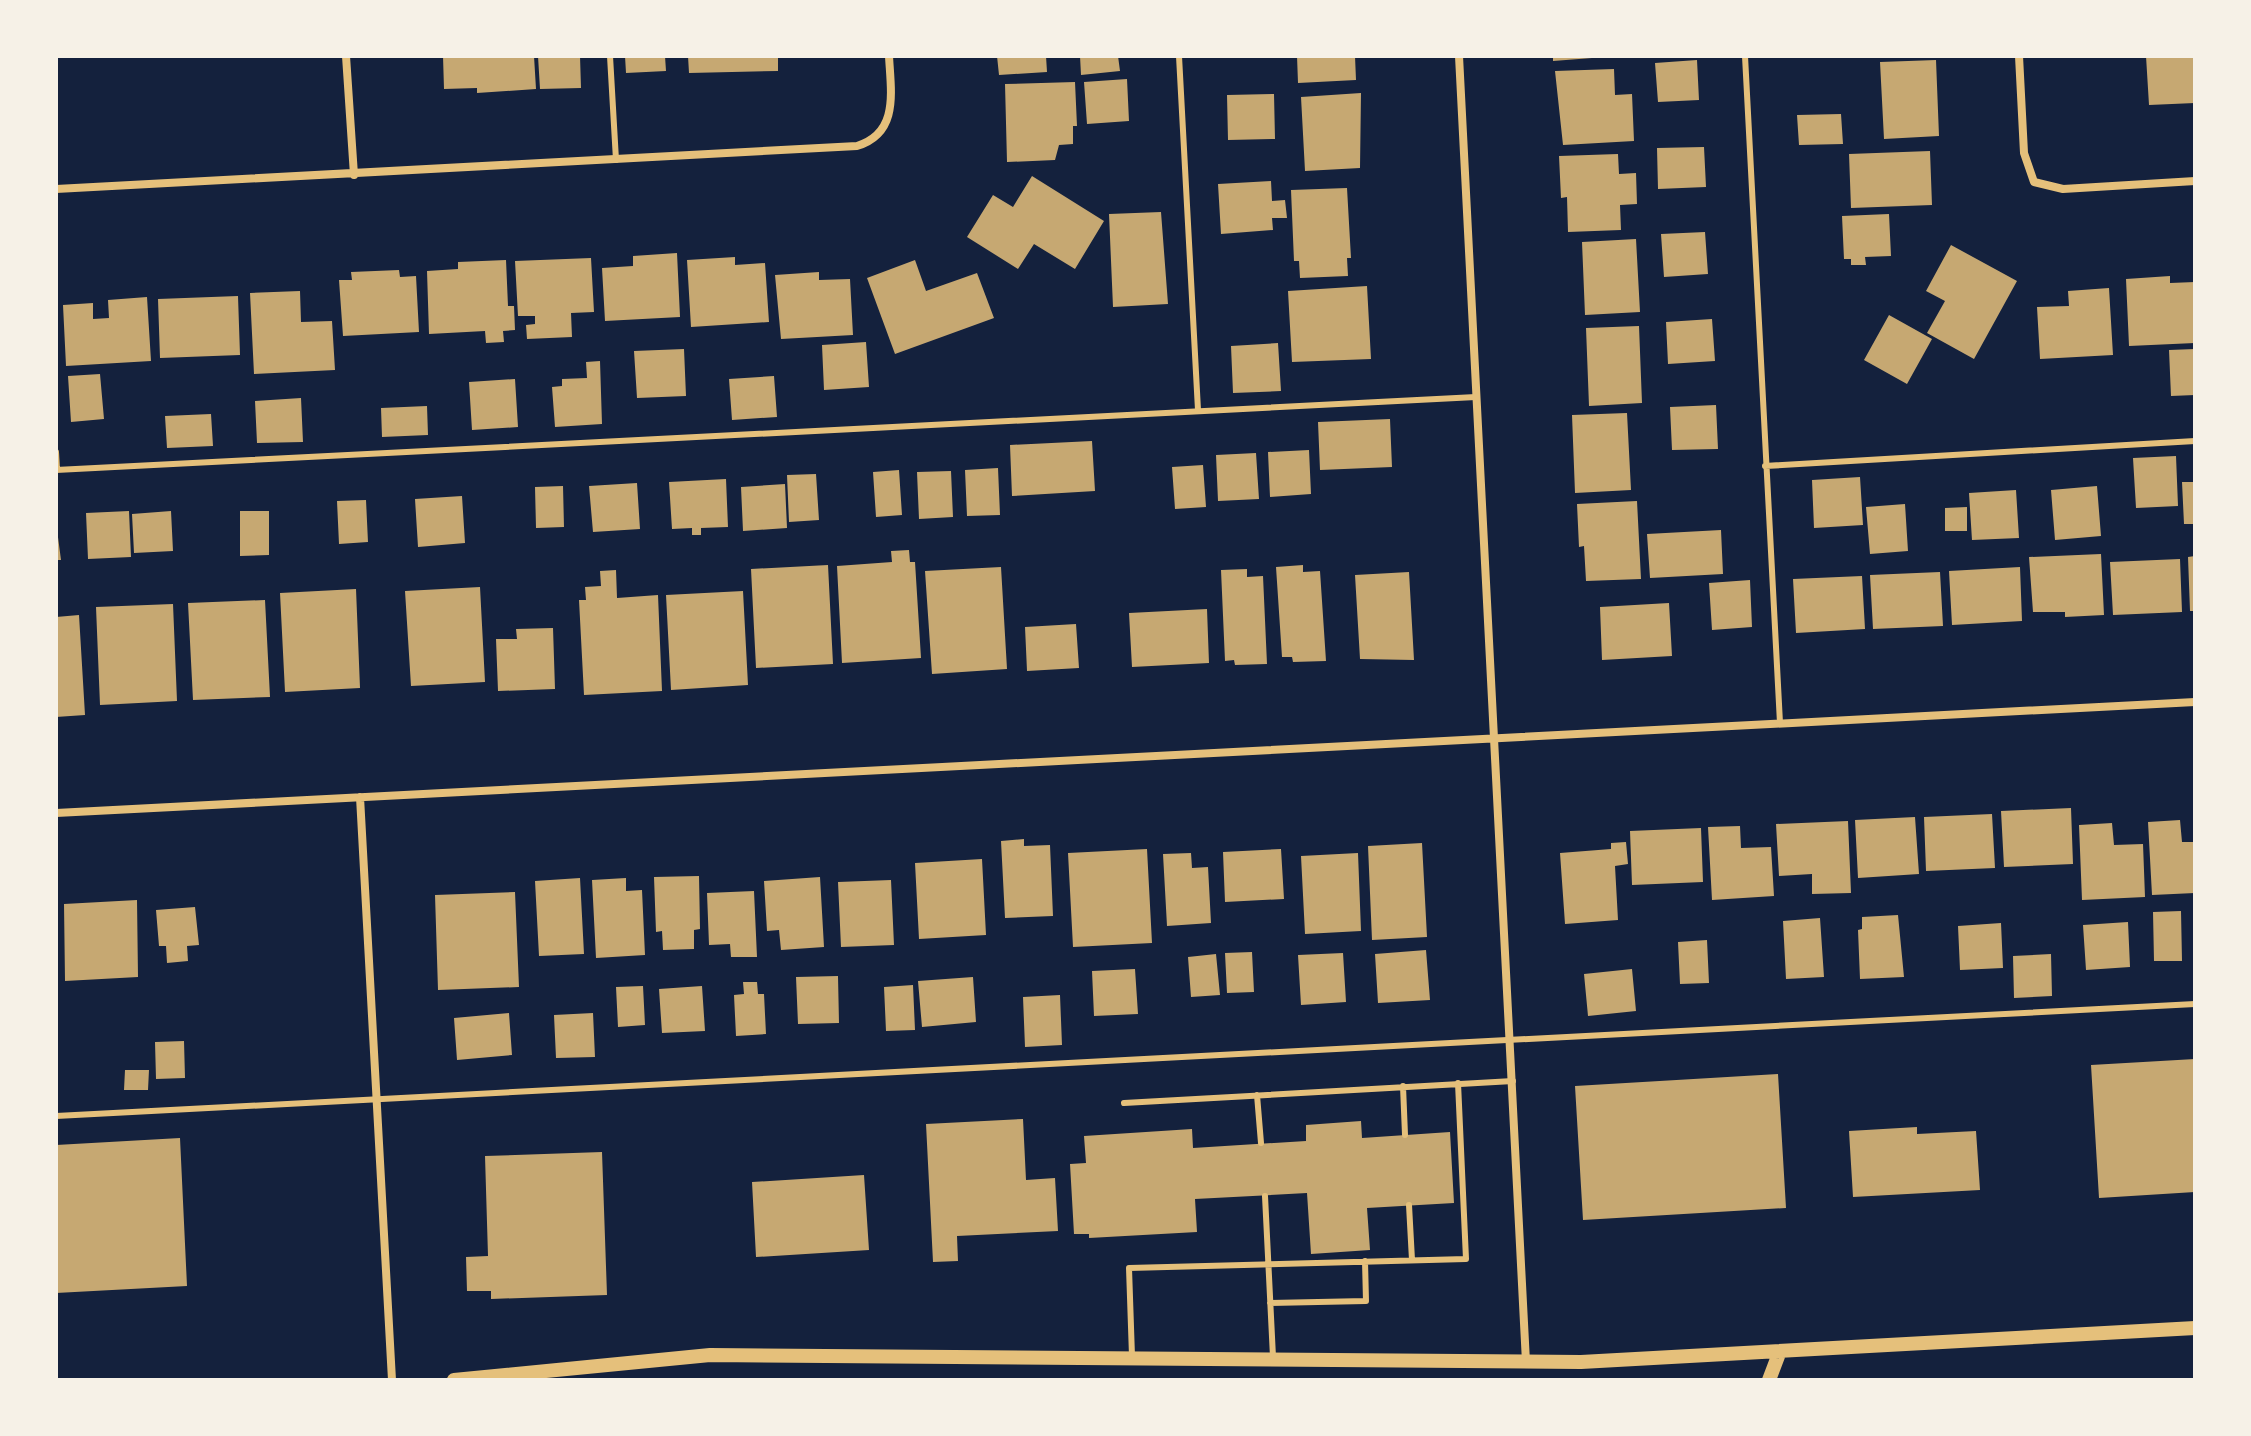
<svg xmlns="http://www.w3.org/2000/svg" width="2251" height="1436" font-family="'Golos Text',sans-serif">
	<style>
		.building { fill: #c6a872 }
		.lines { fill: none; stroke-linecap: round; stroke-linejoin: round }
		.service { stroke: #e5c07b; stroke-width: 6 }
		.minor { stroke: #e5c07b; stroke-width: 8 }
		.tertiary { stroke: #e5c07b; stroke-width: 14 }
	</style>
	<rect width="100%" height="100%" fill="#14213d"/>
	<path class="building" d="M443,56H534L536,89L477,93V88L444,89Z
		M538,56H580L581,88L540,89Z
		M625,56H665L666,71L626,73Z
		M688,56H778V71L689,73Z
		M997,56H1046L1047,72L999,75Z
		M1080,56H1118L1120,71L1081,75Z
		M1297,56H1355L1356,80L1298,83Z
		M1553,56H1592V58L1553,61Z
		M2146,56H2195V103L2149,105Z
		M1697,60L1699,100L1658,102L1655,63Z
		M1936,60L1939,136L1884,139L1880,62Z
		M1614,69L1615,95L1632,94L1634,141L1563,145L1555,71Z
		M1127,79L1129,121L1087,124L1084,82Z
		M1075,82L1077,126H1073V144L1059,145L1055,160L1007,162L1005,84Z
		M1361,93L1360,168L1305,171L1301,97Z
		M1274,94L1275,139L1228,140L1227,95Z
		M1841,114L1843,144L1799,145L1797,115Z
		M1704,147L1706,187L1658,189L1657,148Z
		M1930,151L1932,205L1851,208L1849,154Z
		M1618,154L1619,174L1636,173L1637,204L1620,205L1621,230L1568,232L1567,197L1561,198L1559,156Z
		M1032,176L1104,221L1075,269L1034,244L1018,269L967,237L993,195L1013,207Z
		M1271,181L1272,201L1285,200L1287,218H1272L1273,230L1221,234L1218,184Z
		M1347,188L1351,258H1347L1348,276L1300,278L1299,261H1294L1291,190Z
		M1161,212L1168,304L1113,307L1109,214Z
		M1889,214L1891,256L1865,257L1866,265H1851V259H1844L1842,216Z
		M1705,232L1708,274L1664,277L1661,234Z
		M1636,239L1640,312L1585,315L1582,242Z
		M1951,245L2017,281L1974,359L1927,333L1945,301L1926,291Z
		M677,253L680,317L605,321L602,268L633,266V256Z
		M735,257V265L765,263L769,322L691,327L687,260Z
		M591,258L594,312L571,313L572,337L527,339L526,325L535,324V316H518L515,261Z
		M506,260L508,306H514L515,330L503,331L504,342L486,343L485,331L429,334L427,271L458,269V262Z
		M915,260L926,291L977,273L994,318L895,354L867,278Z
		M399,270L400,277L416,276L419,332L343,336L339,280H352L351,272Z
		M819,272V280L850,279L853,335L781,339L775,275Z
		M2170,276V283L2195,282V343L2129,346L2126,279Z
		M1367,286L1371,359L1292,362L1288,291Z
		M2109,288L2113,355L2040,359L2037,307L2069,306L2068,291Z
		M300,291L301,322L332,321L335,370L254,374L250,293Z
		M238,296L240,355L160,358L158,299Z
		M147,297L151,361L66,366L63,305L93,303V319L109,318L108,300Z
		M1889,315L1932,339L1907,384L1864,360Z
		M1712,319L1715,361L1668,364L1666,322Z
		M1639,326L1642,403L1589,406L1586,328Z
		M866,342L869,387L824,390L822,345Z
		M1278,343L1281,391L1233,393L1231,346Z
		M684,349L686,396L637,398L634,351Z
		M2195,349V395L2171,396L2169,350Z
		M600,361L602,424L555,427L552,387L562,386V379L587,378L586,362Z
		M100,374L104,419L71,422L68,376Z
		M774,376L777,417L732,420L729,379Z
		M515,379L518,427L472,430L469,382Z
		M301,398L303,442L257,443L255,401Z
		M1716,405L1718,449L1672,450L1670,407Z
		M427,406L428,435L382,437L381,408Z
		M1627,413L1631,490L1575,493L1572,415Z
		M211,414L213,446L167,448L165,416Z
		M1390,419L1392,467L1320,470L1318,422Z
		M1092,441L1095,491L1012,496L1010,445Z
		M1309,450L1311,494L1270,497L1268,452Z
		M1256,453L1259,499L1218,501L1216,455Z
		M2176,456L2178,506L2136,508L2133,458Z
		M1203,465L1206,507L1175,509L1172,467Z
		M998,468L1000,515L967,516L965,470Z
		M899,470L902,515L876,517L873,472Z
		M951,471L953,517L919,519L917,472Z
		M816,474L819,520L789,522L787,475Z
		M1860,477L1863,525L1814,528L1812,480Z
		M726,479L728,527L701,528V535H692V528L672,529L669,482Z
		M2182,482H2195V524H2184Z
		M637,483L640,529L593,532L589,486Z
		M785,484L787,528L743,531L741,487Z
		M563,486L564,527L536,528L535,487Z
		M2097,486L2101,536L2055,540L2051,490Z
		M2016,490L2019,538L1972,540L1969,493Z
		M462,496L465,543L418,547L415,499Z
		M366,500L368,542L339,544L337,501Z
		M1637,501L1641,579L1586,581L1584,546L1579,547L1577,504Z
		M1905,504L1908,551L1870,554L1866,507Z
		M1967,507V531H1945V508Z
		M129,511L131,557L88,559L86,513Z
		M171,511L173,551L134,553L132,514Z
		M240,511H269V555L240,556Z
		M56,522L61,560H56Z
		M1721,530L1723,574L1650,578L1647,534Z
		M909,550L910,562H915L921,658L842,663L837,566L892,562L891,551Z
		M2101,554L2104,615L2065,617V612H2033L2029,557Z
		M2195,556V611H2190L2188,557Z
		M2180,559L2182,612L2113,615L2110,562Z
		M828,565L833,664L756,668L751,569Z
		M1303,565V572L1320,571L1326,661L1293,662L1292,657H1282L1276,567Z
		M1001,567L1007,669L932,674L925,571Z
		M2020,567L2022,621L1952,625L1949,571Z
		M1247,569V577L1263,576L1267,664L1235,665L1234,660L1225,661L1221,570Z
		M616,570L617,598L658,595L662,691L584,695L579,600H586L585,587L601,586L600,571Z
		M1409,572L1414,660L1360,659L1355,575Z
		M1940,572L1943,626L1873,629L1870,575Z
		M1862,576L1865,629L1796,633L1793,579Z
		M1750,580L1752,627L1712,630L1709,583Z
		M480,587L485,682L411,686L405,591Z
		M356,589L360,688L285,692L280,593Z
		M743,591L748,685L671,690L666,595Z
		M265,600L270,697L193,700L188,603Z
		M1669,603L1672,656L1602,660L1600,607Z
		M173,604L177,701L100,705L96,607Z
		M1207,609L1209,663L1132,667L1129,613Z
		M79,615L85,715L56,717V617Z
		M1076,624L1079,668L1027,671L1025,627Z
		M553,628L555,689L498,691L496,639H517L516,629Z
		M2071,808L2073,864L2004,867L2001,811Z
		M1992,814L1995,868L1926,871L1924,817Z
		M1915,817L1919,874L1858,878L1855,820Z
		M2180,820L2182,842H2195V893L2152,895L2148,822Z
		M1848,821L1851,893L1812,894V874L1779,876L1776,824Z
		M2112,823L2114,845L2143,844L2145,897L2082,900L2079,825Z
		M1740,826L1741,848L1771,847L1774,896L1712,900L1708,827Z
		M1701,828L1703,882L1632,885L1630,831Z
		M1024,839V846L1050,845L1053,916L1005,918L1001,841Z
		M1626,842L1628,864L1615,866L1618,920L1565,924L1560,853L1611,849V843Z
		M1422,843L1427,937L1372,940L1368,846Z
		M1147,849L1152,943L1073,947L1068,853Z
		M1281,849L1284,899L1225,902L1223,852Z
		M1191,853L1192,868L1208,867L1211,923L1167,926L1163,854Z
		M1358,853L1361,931L1305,934L1301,856Z
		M982,859L986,935L919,939L915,863Z
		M699,876L700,929L694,930V949L663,950L662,931L656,932L654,877Z
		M820,877L824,947L781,950L779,930L767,931L764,881Z
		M580,878L584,954L539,956L535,881Z
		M626,878V891L642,890L645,955L596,958L592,880Z
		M891,880L894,945L841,947L838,882Z
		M754,891L757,957H731L730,944L709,945L707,893Z
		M515,892L519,987L438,990L435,895Z
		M137,900L138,977L65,981L64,904Z
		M195,907L199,945L187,946L188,961L167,963L166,946H159L156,910Z
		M2181,911L2182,961H2154L2153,912Z
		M1898,915L1904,977L1860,979L1858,930L1862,929V917Z
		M1820,918L1824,977L1786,979L1783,921Z
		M2128,922L2130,967L2086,970L2083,925Z
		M2001,923L2003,968L1960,970L1958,926Z
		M1707,940L1709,983L1680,984L1678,942Z
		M1426,950L1430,1000L1378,1003L1375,954Z
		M1252,952L1254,992L1227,993L1225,953Z
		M1343,953L1346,1002L1301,1005L1298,955Z
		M1216,954L1220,995L1191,997L1188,957Z
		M2051,954L2052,996L2014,998L2013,956Z
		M1135,969L1138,1014L1094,1016L1092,971Z
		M1632,969L1636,1011L1588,1016L1584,974Z
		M838,976L839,1023L798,1024L796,977Z
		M973,977L976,1022L922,1027L918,981Z
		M743,982H757L758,994H764L766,1034L736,1036L734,995L744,994Z
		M913,985L915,1030L886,1031L884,987Z
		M643,986L645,1025L618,1027L616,987Z
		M702,986L705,1031L662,1033L659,989Z
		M1060,995L1062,1045L1025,1047L1023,997Z
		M509,1013L512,1055L457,1060L454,1018Z
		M593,1013L595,1057L556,1058L554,1015Z
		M184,1041L185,1078L156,1079L155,1042Z
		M2195,1059V1192L2099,1198L2091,1065Z
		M125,1070H149L148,1090H124Z
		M1778,1074L1786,1208L1583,1220L1575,1086Z
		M1023,1119L1026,1180L1055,1178L1058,1231L957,1236L958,1261L933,1262L926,1124Z
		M1361,1121L1362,1138L1450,1132L1454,1203L1367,1208L1370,1250L1311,1254L1307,1193L1195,1199L1197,1232L1089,1238V1234H1074L1070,1164L1086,1163L1084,1136L1192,1129L1193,1148L1306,1141V1125Z
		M1917,1127V1134L1976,1131L1980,1190L1853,1197L1849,1131Z
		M180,1138L187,1286L56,1293V1145Z
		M602,1152L607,1295L491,1299V1291H467L466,1257L488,1256L485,1156Z
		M864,1175L869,1250L756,1257L752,1182Z"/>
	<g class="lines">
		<path class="service" d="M610,56L616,160
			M1179,56L1198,410
			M1745,56L1780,723
			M56,452L57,470
			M1765,466L2195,441
			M56,470L1476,397
			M1403,1086L1405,1135
			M1257,1095L1261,1143
			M1124,1103L1513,1081
			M56,1116L2195,1004
			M1265,1196L1273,1357
			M1409,1205L1412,1260
			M1270,1303L1366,1301L1365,1261
			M1132,1356L1129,1268L1466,1259L1458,1083"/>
		<path class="minor" d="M346,56L354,175
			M1459,56L1526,1362
			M2019,56L2024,153L2034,182L2063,189L2195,181
			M56,189L857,146C899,133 891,93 889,56
			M360,797L392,1380
			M56,813L2195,702"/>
		<path class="tertiary" d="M454,1380L710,1355L1581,1362L2195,1328
			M1769,1380L1780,1351"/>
	</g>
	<rect width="2251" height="1436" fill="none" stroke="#f6f1e7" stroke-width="116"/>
</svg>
